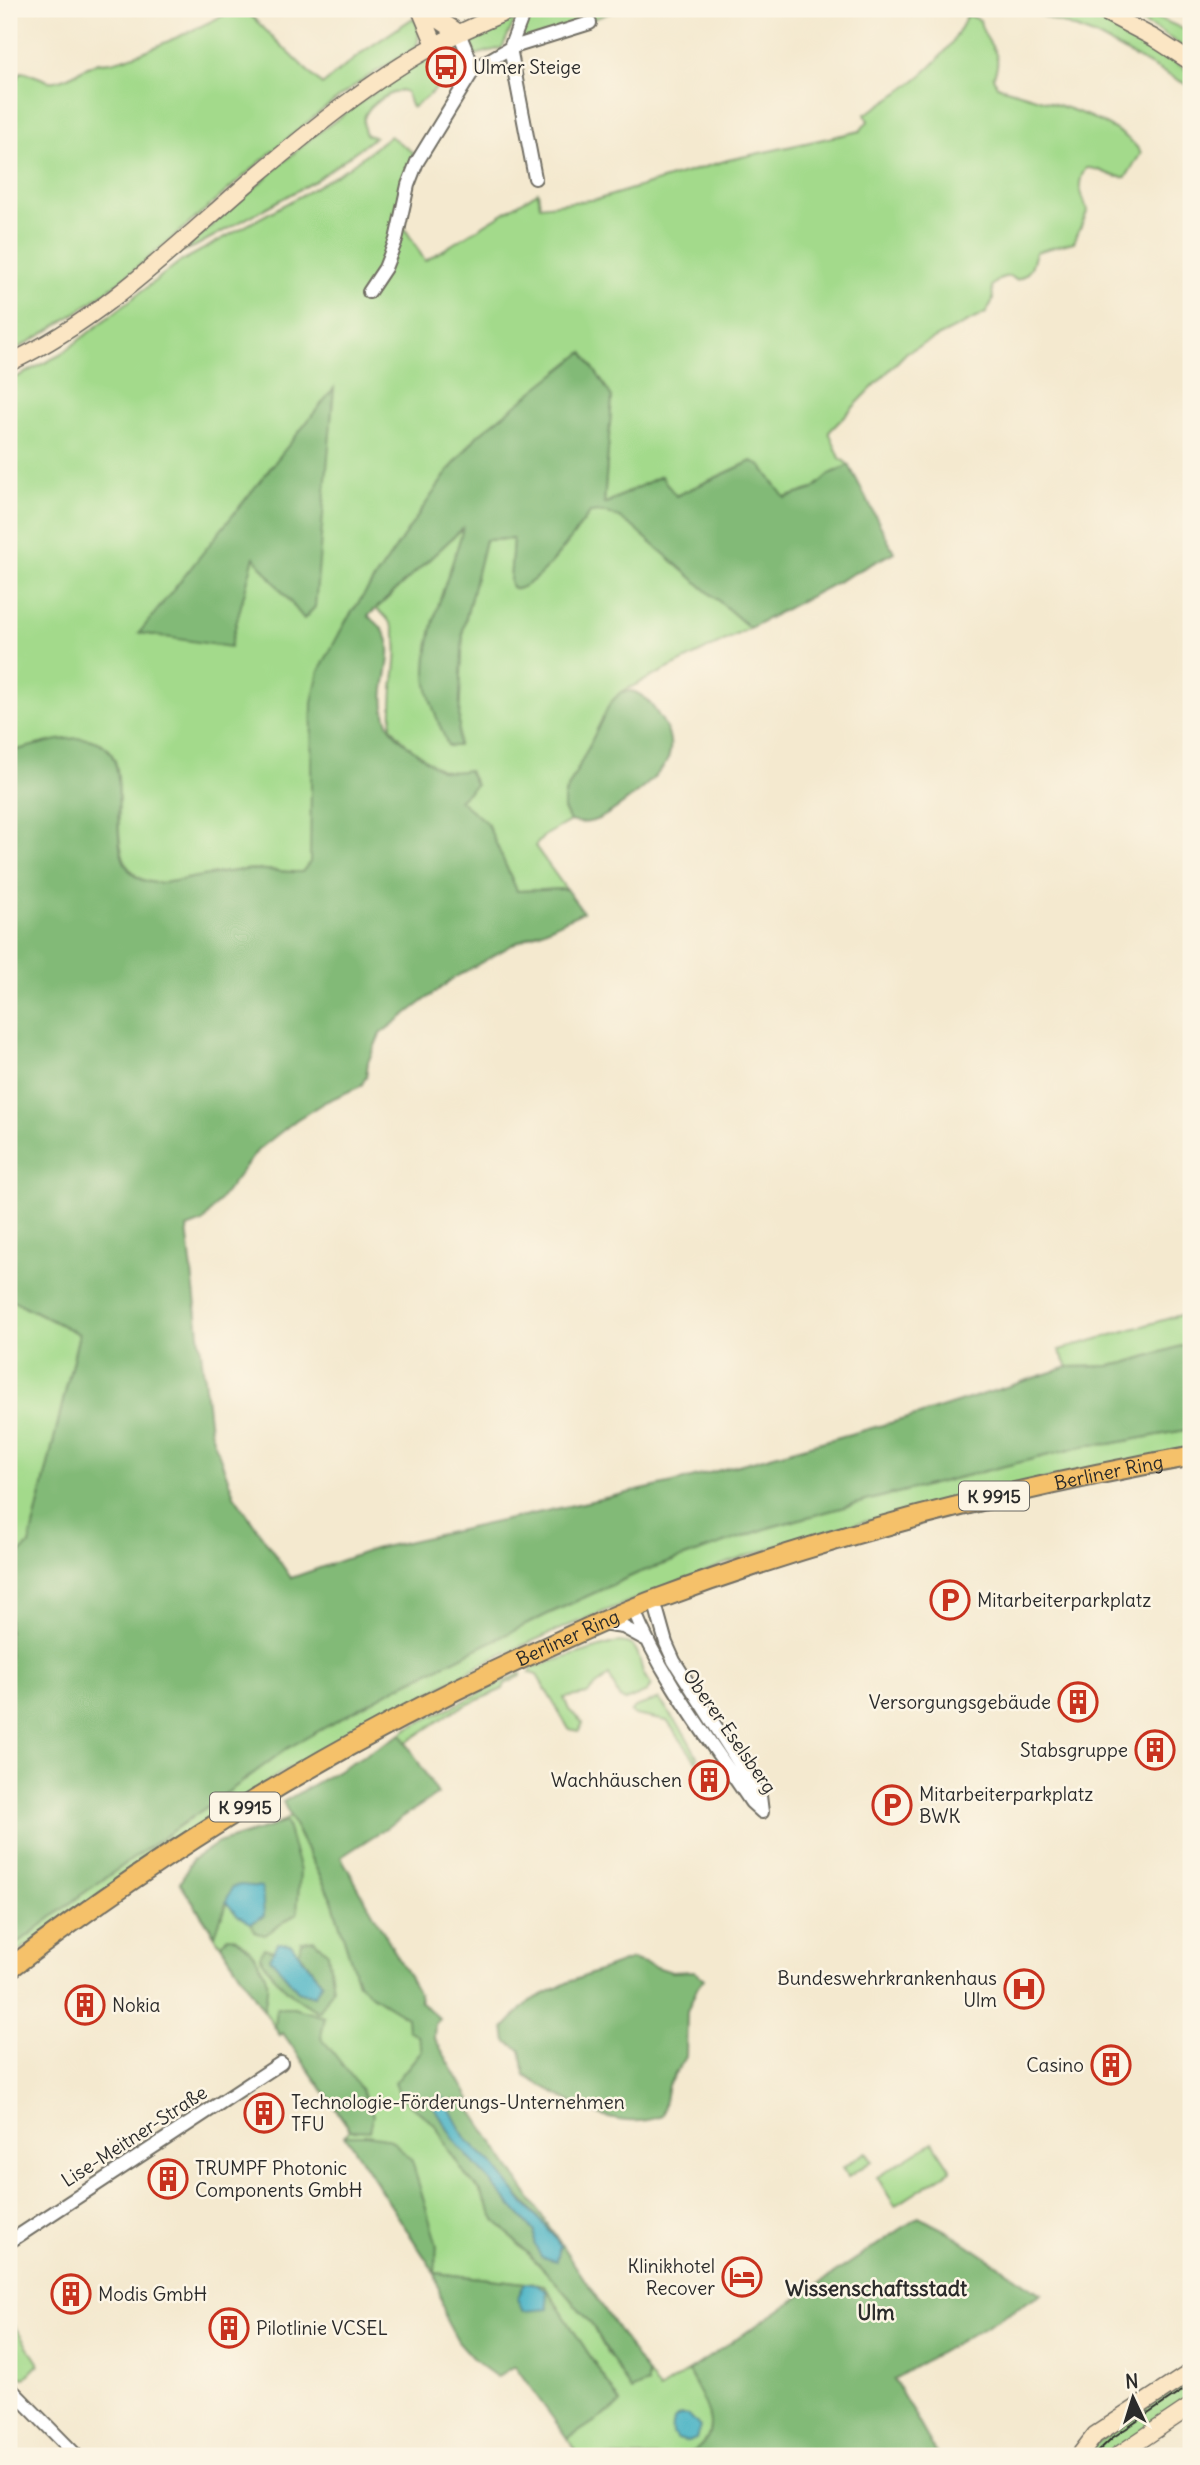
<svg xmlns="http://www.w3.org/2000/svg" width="1200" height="2465" font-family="Delius,sans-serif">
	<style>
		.green { fill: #a3da8b; stroke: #67825b; stroke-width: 2 }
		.forest { fill: #82ba77; stroke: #567251; stroke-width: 2; fill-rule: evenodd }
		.water { fill: #47b2c5; stroke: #396e78; stroke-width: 2 }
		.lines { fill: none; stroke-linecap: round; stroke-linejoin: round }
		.street-casing { stroke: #716e64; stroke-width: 16 }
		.secondary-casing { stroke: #716e64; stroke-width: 19 }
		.primary-casing { stroke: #716e64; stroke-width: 23 }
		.street { stroke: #fff; stroke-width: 12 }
		.secondary { stroke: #fbe6c4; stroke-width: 16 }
		.primary { stroke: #f5c16b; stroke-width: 19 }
		.tram { stroke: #2b2b2b; stroke-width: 2 }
		.labels { text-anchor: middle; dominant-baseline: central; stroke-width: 5; stroke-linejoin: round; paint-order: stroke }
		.shield { fill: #fcf5e5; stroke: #6a6863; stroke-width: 2 }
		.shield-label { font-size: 18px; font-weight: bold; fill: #2b2b2b }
		.poi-label { font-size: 19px; fill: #2b2b2b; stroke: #fcf5e5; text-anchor: start }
		.street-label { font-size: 19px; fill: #2b2b2b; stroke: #fcf5e5 }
		.neighbourhood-label { font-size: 21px; font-weight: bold; fill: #2b2b2b; stroke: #fcf5e5 }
	</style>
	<rect width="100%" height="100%" fill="#fcf5e5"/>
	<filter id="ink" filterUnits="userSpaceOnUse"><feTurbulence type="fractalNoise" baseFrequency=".0143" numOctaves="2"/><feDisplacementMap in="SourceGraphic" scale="14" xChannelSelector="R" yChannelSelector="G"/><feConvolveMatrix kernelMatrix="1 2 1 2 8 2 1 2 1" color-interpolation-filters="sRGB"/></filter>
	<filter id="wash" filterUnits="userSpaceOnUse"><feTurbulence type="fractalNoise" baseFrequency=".00686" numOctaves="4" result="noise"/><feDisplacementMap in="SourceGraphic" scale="28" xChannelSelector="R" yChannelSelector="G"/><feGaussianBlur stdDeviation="1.57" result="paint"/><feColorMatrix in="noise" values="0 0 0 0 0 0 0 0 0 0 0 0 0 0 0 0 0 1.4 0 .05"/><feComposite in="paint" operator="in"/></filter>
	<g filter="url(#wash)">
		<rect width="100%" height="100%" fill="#f4e9cf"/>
		<path class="green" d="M237,9H244L322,85L364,51L413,18C420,25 420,38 416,47C396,61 373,72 353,87C236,172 139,286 9,353V91L13,88L21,72C32,73 39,78 49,81C60,84 86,67 98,62C118,69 213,20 237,9Z
			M532,9H619L581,24L515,43Z
			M1025,9C1042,9 1064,5 1081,10C1121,21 1157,50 1191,73V87L1096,36Z
			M1117,9H1137L1186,30L1191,34V52L1159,31Z
			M515,12L516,18L502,48L475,55L469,34Z
			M967,15L980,20C983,45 1007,50 993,77L997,86C1036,99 1120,118 1141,153L1126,177C1110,179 1101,167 1086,168C1076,182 1079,196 1088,210L1074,242L1036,252C1032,266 1031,274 1016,280L1009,276L1001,278L992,286L993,300L986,313L907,352L829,432L840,458L849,465L830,474L813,489L784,498L762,467L752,461L675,496L661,476L604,504L612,397L583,353L478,435L449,470L346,621L310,862L302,872C282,873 263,868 243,870C218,872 182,884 158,883C102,881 125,799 116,764C114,755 109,749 101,743L9,752V381L60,355L178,263L302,195L349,167L390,136L415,154L402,187L401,222L425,261L538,192L540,206L599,199L728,160L860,131L868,121L865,114C906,90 949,60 967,15Z
			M421,59L431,61L444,70C443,88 426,97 412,108L406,92L401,90C381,97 355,110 366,135L375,137L315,181L194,247L183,251L311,138Z
			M602,511L618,517L633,527L750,628L621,692L611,703L564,796V809L570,821L544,836L535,846L566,889L517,891L487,824L458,800L453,773L437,770L404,742L391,727C392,714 392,702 393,689C396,660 405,627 376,609L464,527L448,746H457L463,630L485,540L513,539L510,581L512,587L517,589C543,582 573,534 590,513Z
			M10,1299L79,1334L29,1545L9,1563Z
			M1191,1312V1343L1125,1363L1109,1366L1068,1367L1059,1350Z
			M1191,1429V1448L958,1498L800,1538L722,1565L560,1629L492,1659L284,1771L177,1841L9,1958V1950L81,1895L235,1787L286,1749L398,1687L548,1614L638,1573L771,1527L877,1498L1089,1445L1110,1444Z
			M617,1642C638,1642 638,1653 642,1669C643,1675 648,1681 651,1685L647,1692L625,1701L619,1697L609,1675L587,1694L564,1698L569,1710L583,1723L579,1731L569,1729L537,1675L530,1673L533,1667Z
			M521,1673V1676L505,1684L503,1689L455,1710L407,1742L401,1734L406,1729Z
			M659,1699L683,1731L698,1758L696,1761L667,1721L635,1715L631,1712L635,1707Z
			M290,1817L332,1900L358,1983L373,1996L407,2017L418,2036L422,2050L400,2096L436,2126L467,2177L480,2191L496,2221L553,2279L591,2323L609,2356L647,2384V2373L659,2390L688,2371C696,2387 708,2403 710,2421C712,2431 706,2443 697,2449C675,2462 605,2456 578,2456L568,2439L621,2404L544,2285L435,2273L345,2135L350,2130L283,2033L280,2035L180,1883Z
			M933,2142L951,2170L895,2206L877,2177Z
			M866,2152L872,2161L848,2177L842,2168Z
			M9,2318L39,2364L25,2378L20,2377L9,2367Z
			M1191,2376V2402L1112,2456H1083L1087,2450Z"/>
		<path class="forest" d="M583,352L612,397L604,504L661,476L676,496L752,461L762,467L785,498L813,489L830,474L849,465L894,552L750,628L633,527C619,517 608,510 590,513C573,534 543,582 517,589L512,587L510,581L513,539L485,540L463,630L458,746H448C439,722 425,695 426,669C428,620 451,574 463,528L368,616C412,646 372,679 387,720C391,734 409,746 420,755C438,770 444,775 468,770L476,785L459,800L487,823L517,891L566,889L583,912L514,944L454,978L380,1034L368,1062L366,1077L361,1086L325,1102L296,1120L258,1150L203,1222L187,1228L210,1430L234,1495L291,1578L374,1549L673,1483L919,1415L1068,1367L1109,1366L1125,1363L1191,1343V1429L1110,1444L1089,1445L877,1498L771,1527L638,1573L548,1614L398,1687L286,1749L235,1787L81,1895L9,1950V1563L29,1545L79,1334L11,1299L9,1302V752C32,747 64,735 88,739C147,749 94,851 138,878C150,885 163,883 175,881C197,877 221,872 244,870C263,868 283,873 302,872L310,862L312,702L319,671L346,621L449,470L478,435Z
			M334,388L315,607L304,619L254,557L230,647L139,633Z
			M632,691C646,696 651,704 659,716C668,729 673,741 669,756C664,775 619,808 601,818C591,823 581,824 570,821L564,809V797L610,703L621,692Z
			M401,1734L438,1794L341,1857L419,1994L420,2001L440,2019L435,2024L434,2037L470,2099L466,2102L647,2373V2384L631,2391L591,2323L553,2279L496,2221L480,2191L467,2177L448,2149L436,2126L400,2096L395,2083L422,2050L418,2036L408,2030L407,2017L373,1996L358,1983L332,1900L283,1802ZM444,2099L465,2138L546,2226L560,2245L534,2243L536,2233L457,2144L433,2105Z
			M286,1822L300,1871L297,1913L265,1935L256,1933L251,1923L264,1916L232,1887L215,1935L180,1883L192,1860L218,1843Z
			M227,1937C245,1937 264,1966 267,1982C268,1991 265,2003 264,2011L221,1944Z
			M314,1940L328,1953L333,1989L319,2012C293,1998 275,1982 260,1956L264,1948L274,1951L270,1958L298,1991L314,1996L322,1983L299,1952L301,1942Z
			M632,1959L672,1972L694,1971L704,1979L697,1988L687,2012L686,2057L668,2085L662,2116C612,2135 568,2099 525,2076L521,2050L506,2041L504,2028L530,2001L569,1982Z
			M277,2008H294L325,2017L321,2037L362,2090L373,2115L369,2131L351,2130L283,2033L280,2035L275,2027Z
			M345,2135H367L386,2138L393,2141L412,2161L437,2245L435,2273L544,2285L621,2404L568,2439L515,2366L497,2377L475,2361L458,2342L446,2320L435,2273Z
			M919,2217L950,2233L1041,2294L894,2379L938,2456H675C682,2454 691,2453 697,2449C726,2429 699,2393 688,2371Z"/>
		<path class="water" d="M240,1885L262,1887L264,1916L251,1923L238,1916L226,1902L232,1887Z
			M278,1943L291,1944L322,1983L314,1996L298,1991L270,1958Z
			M444,2098L465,2138L493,2164L524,2204L546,2226L560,2246L557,2261L541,2257L534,2243L535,2232L457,2144L433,2105Z
			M525,2283L538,2285L546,2291L548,2309L523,2311L517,2299Z
			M681,2415H689L700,2427L696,2439L688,2442L678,2439L672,2433C671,2424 672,2419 681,2415Z"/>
	</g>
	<g filter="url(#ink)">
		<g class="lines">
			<g class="street-casing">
				<path id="street" d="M525,9L510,48L535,178
					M459,33L474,69
					M435,45L454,67L474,69
					M369,292L385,268L396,240L408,185L417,162L474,69L510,48L590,23
					M654,1600L666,1643L674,1661L760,1796L762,1812
					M633,1608C661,1678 709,1739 751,1802L762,1812
					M601,1624L623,1627L645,1639
					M9,2242L281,2063
					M9,2387L77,2456"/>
			</g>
			<g class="secondary-casing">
				<path id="secondary" d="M420,9L435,45
					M423,9L459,33
					M1099,9L1154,38L1191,62
					M9,363C103,319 177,244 255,177C312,129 370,81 436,45C461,31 487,20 513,9
					M1079,2456L1095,2435L1191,2372
					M1117,2456L1191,2406"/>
			</g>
			<g class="primary-casing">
				<g id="primary">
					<path id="s1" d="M9,1969C169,1846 345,1739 529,1655C571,1636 612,1616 655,1600C829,1535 1009,1489 1191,1456"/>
				</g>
			</g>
			<use href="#street" class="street"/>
			<use href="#secondary" class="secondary"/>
			<use href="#primary" class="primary"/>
			<path class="tram" d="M1093,2456L1112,2438L1191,2385"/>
		</g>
	</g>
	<defs>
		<g id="bus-ring" transform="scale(2.0125)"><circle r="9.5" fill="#fcf5e5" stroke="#c8321e" stroke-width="1.5"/><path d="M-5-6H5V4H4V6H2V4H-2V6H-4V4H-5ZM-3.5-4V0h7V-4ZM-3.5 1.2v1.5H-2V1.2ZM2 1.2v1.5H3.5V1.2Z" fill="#c8321e"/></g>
		<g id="parking-ring" transform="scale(2.0125)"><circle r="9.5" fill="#fcf5e5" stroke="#c8321e" stroke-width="1.5"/><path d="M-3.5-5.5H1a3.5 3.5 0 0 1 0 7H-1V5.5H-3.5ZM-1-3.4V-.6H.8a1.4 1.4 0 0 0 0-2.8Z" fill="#c8321e"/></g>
		<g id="building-ring" transform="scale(2.0125)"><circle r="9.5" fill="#fcf5e5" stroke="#c8321e" stroke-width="1.5"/><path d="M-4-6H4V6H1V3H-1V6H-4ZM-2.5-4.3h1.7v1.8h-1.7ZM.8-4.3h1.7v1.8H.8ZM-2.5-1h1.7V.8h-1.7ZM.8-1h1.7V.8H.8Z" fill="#c8321e"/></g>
		<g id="hospital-ring" transform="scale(2.0125)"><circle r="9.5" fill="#fcf5e5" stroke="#c8321e" stroke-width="1.5"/><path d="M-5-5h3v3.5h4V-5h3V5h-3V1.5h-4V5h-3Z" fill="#c8321e"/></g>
		<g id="hotel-ring" transform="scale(2.0125)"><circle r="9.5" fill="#fcf5e5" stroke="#c8321e" stroke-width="1.5"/><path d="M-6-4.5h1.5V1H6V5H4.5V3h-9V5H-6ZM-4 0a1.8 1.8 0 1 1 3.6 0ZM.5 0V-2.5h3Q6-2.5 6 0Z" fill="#c8321e"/></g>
	</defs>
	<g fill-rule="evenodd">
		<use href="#bus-ring" x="446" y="67"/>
		<use href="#parking-ring" x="950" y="1600"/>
		<use href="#building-ring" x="1078" y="1702"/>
		<use href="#building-ring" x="1155" y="1750"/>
		<use href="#building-ring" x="709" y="1780"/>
		<use href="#parking-ring" x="892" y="1805"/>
		<use href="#hospital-ring" x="1024" y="1989"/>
		<use href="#building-ring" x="85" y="2005"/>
		<use href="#building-ring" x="1111" y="2065"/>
		<use href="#building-ring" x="264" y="2113"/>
		<use href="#building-ring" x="168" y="2179"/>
		<use href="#hotel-ring" x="742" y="2277"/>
		<use href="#building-ring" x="71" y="2294"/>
		<use href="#building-ring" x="229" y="2328"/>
	</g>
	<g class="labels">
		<g class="shield">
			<rect x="959" y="1481.5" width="70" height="29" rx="5"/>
			<rect x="210" y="1792.5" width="70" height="29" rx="5"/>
		</g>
		<g class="shield-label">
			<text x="994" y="1496">K 9915</text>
			<text x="245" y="1807">K 9915</text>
		</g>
		<g class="poi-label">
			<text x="473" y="67">Ulmer Steige</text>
			<text x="977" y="1600">Mitarbeiterparkplatz</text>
			<text x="1051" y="1702" text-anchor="end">Versorgungsgebäude</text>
			<text x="1128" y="1750" text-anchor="end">Stabsgruppe</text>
			<text x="682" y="1780" text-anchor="end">Wachhäuschen</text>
			<text x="919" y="1794">Mitarbeiterparkplatz<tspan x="919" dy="22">BWK</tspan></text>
			<text x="997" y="1978" text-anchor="end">Bundeswehrkrankenhaus<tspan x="997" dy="22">Ulm</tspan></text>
			<text x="112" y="2005">Nokia</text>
			<text x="1084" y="2065" text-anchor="end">Casino</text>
			<text x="291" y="2102">Technologie-Förderungs-Unternehmen<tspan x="291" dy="22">TFU</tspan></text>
			<text x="195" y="2168">TRUMPF Photonic<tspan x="195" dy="22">Components GmbH</tspan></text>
			<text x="715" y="2266" text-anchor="end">Klinikhotel<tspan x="715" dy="22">Recover</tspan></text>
			<text x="98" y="2294">Modis GmbH</text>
			<text x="256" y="2328">Pilotlinie VCSEL</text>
		</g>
		<g class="street-label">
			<text stroke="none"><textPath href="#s1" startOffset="1218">Berliner Ring</textPath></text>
			<text stroke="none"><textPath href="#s1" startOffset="651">Berliner Ring</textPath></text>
			<text transform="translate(730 1731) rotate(55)">Oberer Eselsberg</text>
			<text transform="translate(134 2136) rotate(-33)">Lise-Meitner-Straße</text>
		</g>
		<g class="neighbourhood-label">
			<text x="876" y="2288">Wissenschaftsstadt<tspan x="876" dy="24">Ulm</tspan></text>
		</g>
	</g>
	<rect width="1200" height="2465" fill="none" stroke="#fcf5e5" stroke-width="35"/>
	<g transform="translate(1133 2398) rotate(356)" stroke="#fcf5e5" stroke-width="5" paint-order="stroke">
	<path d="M0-5L12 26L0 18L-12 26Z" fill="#2b2b2b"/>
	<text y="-10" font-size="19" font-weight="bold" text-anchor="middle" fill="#2b2b2b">N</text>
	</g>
</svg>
